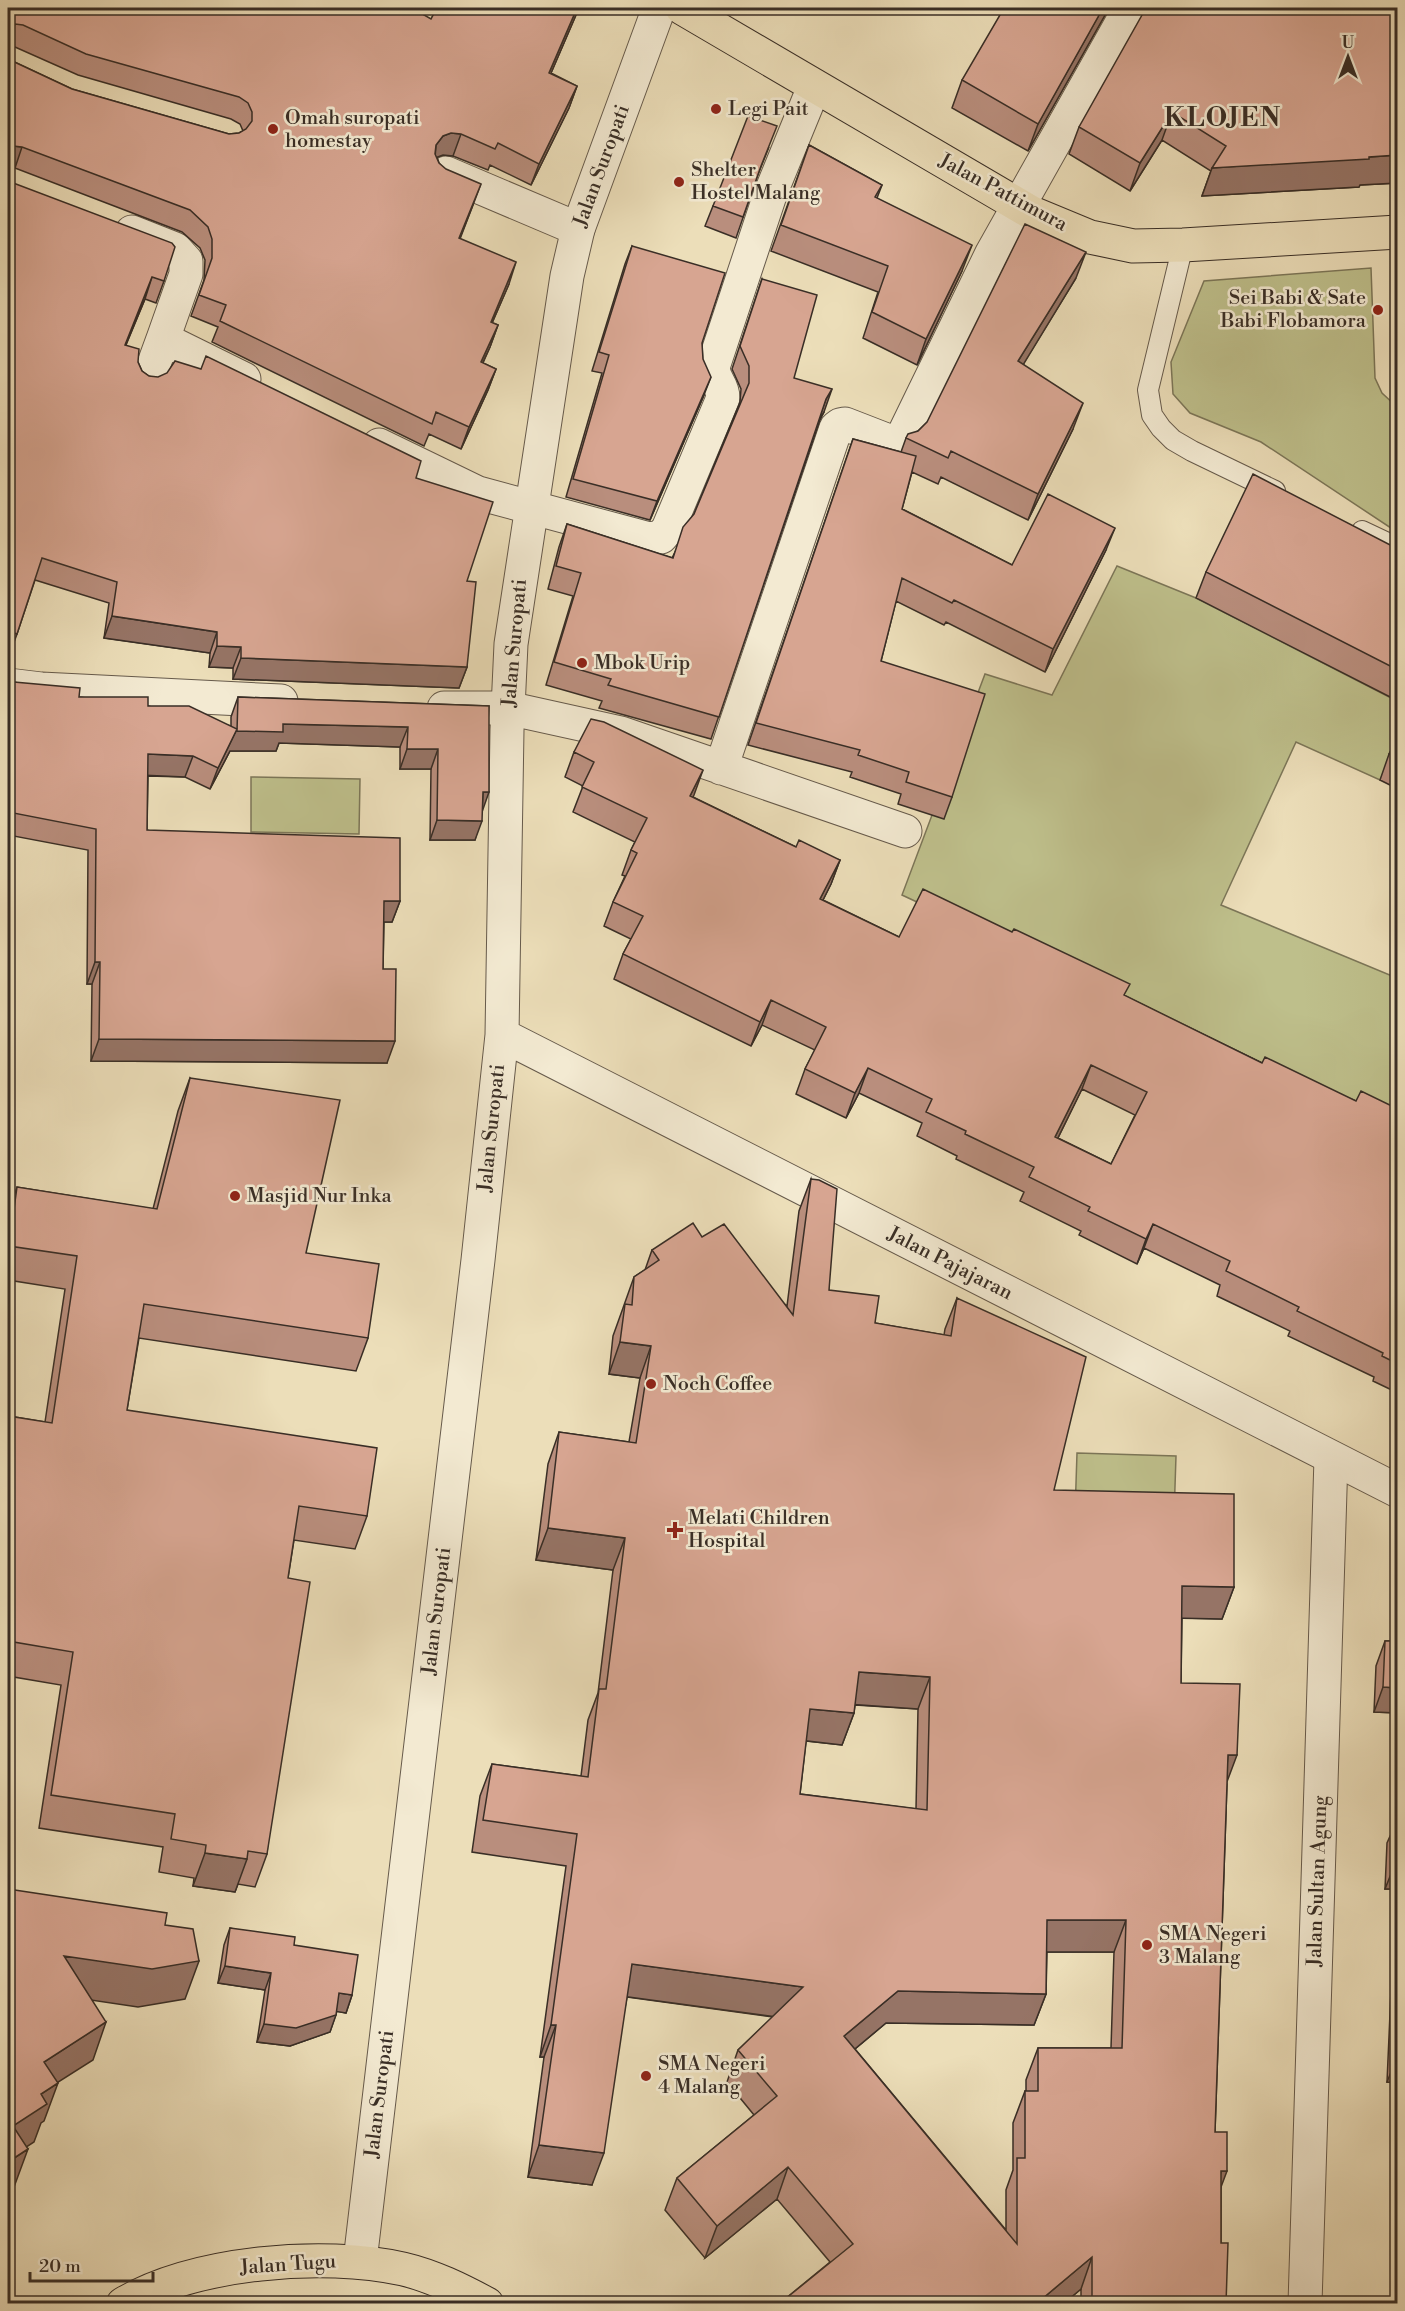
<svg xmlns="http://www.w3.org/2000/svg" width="1405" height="2311" font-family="'Libre Bodoni',serif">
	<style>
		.green { fill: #bebf8b; stroke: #7c7658; stroke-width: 1.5 }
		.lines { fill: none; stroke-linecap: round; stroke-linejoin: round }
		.service-casing { stroke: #665a4b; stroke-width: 22 }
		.minor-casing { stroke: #665a4b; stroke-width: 35 }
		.tertiary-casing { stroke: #665a4b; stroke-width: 35 }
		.primary-casing { stroke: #392e26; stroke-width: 35 }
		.service { stroke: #f3ead2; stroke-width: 20 }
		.minor { stroke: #f3ead2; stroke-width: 33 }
		.tertiary { stroke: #f3ead2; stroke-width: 33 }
		.primary { stroke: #ecdeb9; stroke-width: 33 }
		.wall { fill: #b98e7d; stroke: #392e26; stroke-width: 1.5; fill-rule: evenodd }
		.shaded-wall { fill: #967466; stroke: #392e26; stroke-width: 1.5 }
		.building { fill: #d7a591; stroke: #392e26; stroke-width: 1.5; fill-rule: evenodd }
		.poi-dot { fill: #8f2418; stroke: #f3ead2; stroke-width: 2 }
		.labels { text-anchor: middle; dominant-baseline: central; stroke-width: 5; stroke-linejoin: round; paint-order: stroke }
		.poi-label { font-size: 20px; fill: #392e26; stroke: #f3ead2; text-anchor: start }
		.street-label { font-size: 20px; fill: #392e26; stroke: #f3ead2 }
		.district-label { font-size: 26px; font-weight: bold; letter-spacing: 1.5px; fill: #392e26; stroke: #f3ead2 }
	</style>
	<rect width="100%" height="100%" fill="#ecdeb9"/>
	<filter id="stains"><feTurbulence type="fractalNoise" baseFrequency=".00333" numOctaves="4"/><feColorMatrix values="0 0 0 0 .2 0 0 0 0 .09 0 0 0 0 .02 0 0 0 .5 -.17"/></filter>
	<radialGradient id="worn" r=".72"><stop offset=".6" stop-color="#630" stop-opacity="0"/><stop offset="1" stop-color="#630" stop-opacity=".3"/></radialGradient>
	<path class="green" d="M1371,268L1375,378L1382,393L1397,407V532L1261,442L1190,413L1173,394L1171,362L1204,281Z
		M1117,566L1196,598L1397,701V744L1380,780L1296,742L1221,905L1397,978V1126L902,895L985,674L1052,695Z
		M251,777L360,779L359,834L251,832Z
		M1077,1453L1176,1456L1174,1517L1075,1514Z"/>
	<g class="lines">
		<g class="service-casing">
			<path id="service" d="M1183,245L1148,390L1152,415L1161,428L1173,440L1192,451L1275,491
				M1362,531L1398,548"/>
		</g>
		<g class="minor-casing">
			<path id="minor" d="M446,173L578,229
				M132,232L175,249L186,261V274L163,339
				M148,380L163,339L244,379
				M379,445L478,493L649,539L661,537L668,529L723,398C723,384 714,382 713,367L771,192L814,87
				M8,685L41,689L281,701
				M444,708H508L621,733L905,831
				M721,768L836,428L840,425L845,424L894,443L901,440L992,253L1130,8
				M1305,2304L1331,1458"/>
		</g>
		<g class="tertiary-casing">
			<path id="tertiary" d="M502,1035L1398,1491
				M360,2261L478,1260L502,1035L507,730L511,644L567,276L578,229L659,8"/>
		</g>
		<g class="primary-casing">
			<path id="primary" d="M682,8L1032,213L1090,237L1133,246L1183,245L1398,232
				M123,2304C195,2262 323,2251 403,2269C433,2276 461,2290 487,2304"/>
		</g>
		<use href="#service" class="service"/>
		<use href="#minor" class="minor"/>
		<use href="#tertiary" class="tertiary"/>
		<use href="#primary" class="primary"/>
	</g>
	<path class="wall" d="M8,8L431,19L437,8H579L551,73L577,86L569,108L531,185L490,165L488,170L453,156L443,155L437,157L439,163L473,205L460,239L509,284L492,323L498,325L490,347L483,363L496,369L488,390L461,449L429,434L424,446L212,342L218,327L191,316L204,280L205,260L200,248L182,232L15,168H8V59L72,89L229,134L239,133L243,131L240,124L231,119L78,75L15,47L8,45Z
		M1109,8L1028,151L952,108L962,80Z
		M1398,8V183L1360,185L1359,187L1202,196L1211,171L1162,140L1130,191L1069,154L1079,127Z
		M809,145L882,185L877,198L962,271L917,365L863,338L878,292L771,251Z
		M769,147L757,177L736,238L705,226L713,206Z
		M8,181L164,281L156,303L145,299L126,345L138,362L142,371L149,376L416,478L467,581V667L459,688L233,679V668L209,667L210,653L104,638L109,603L35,580L17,634L9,656L8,655Z
		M632,246L702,343L704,395L650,520L566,497L602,373L592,371L625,264Z
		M1076,278L1023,364L1073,429L1028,520L941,477L938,484L912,472L902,509L1012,565L1106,550L1045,672L946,622L944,625L896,601L881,661L952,797L944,819L898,804L901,794L850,777L852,772L748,745L853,439L901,452L906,438L918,431Z
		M762,279L794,378L824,412L820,420L711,739L599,708L602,701L546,685L573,596L548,589L559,547L567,524L672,558L694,514L740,402L741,389L732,369Z
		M1398,549V701L1196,598L1206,572Z
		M8,679L14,682L79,697L148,706L231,726V717L238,697L489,706L482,812L475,840H430L431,769H400V747L279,743L276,751H230L210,789L185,777L148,776L147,830L400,901L392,922H384L383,969L387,1063L91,1061L92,984H87L88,850L8,835Z
		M1398,738V789L1380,780L1389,754Z
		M574,752L693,797L796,847L840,860L831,884L823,900L899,937L1125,996L1262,1063L1356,1101L1398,1109V1393L1373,1381L1374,1377L1288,1336L1290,1331L1217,1296L1220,1285L1144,1248L1137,1264L1079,1235L1081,1231L1020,1201L1024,1192L956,1159L957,1156L917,1136L922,1123L859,1093L846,1118L796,1094L805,1069L815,1050L762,1025L751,1046L614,979L623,954L631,939L604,926L613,902L625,876L622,875L631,850L635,842L573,812L583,786L565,777ZM1082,1089L1135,1115L1111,1164L1058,1138Z
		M190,1078L306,1253L368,1338L356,1371L139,1338L127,1410L367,1516L355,1549L294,1540L288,1578L267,1854L255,1887L238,1884L235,1892L193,1886L194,1878L159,1872L163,1847L39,1828L61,1685L8,1676V1416L45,1422L65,1289L8,1280V1215L17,1187L153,1209L178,1111Z
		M811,1179L829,1290L875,1323L944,1335L945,1329L957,1298L1054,1490L1234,1587L1222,1619L1182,1618L1181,1683L1227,1784L1215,2132L1221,2188V2243L1226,2304H1081V2289L1063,2304H779L830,2262L777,2199L705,2258L665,2210L677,2178L754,2115L727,2082L738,2050L773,2017L627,1997L592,2185L528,2177L544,2057H540L566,1866L472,1852L480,1796L492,1764L581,1776L588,1720L598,1693L613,1570L536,1560L548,1464L559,1432L629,1442L640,1378L609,1374L613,1336L623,1308L634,1277L645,1270L652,1250L702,1237L787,1306L799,1211ZM855,1705L918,1709L916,1809L800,1794L806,1741L842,1745L854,1713ZM1047,1952H1114L1111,2048H1038L1026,2080V2091H1025L1013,2123V2170L1006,2190V2230L855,2049L886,2023L1034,2025L1046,1994Z
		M1385,1641H1398V1713L1374,1712L1376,1666Z
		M1398,1782V1889H1385L1387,1843L1391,1834L1392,1796Z
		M230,1928L294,1945L352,1995L346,2013L337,2011L330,2032L290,2046L257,2042L265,1990L218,1983L224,1945Z
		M1398,1953V2083L1387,2082L1392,1968Z
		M1398,2128V2175L1396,2174Z"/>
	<path class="shaded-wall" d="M577,8H579L542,94L549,73Z
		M1103,8H1109L1028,151L1038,124Z
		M15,24L8,43V26Z
		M577,86L569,108L531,185L539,164Z
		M1172,112L1162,140L1130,191L1140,163Z
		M451,133L461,134L453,156L443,155L435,158L436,145L443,136Z
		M13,146L22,147L15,168H8V148Z
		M1398,155V183L1360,185L1359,187L1202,196L1212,168Z
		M481,184L473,205L451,260L459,238Z
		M972,245L962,271L917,365L926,339Z
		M1086,252L1076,278L1009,388L1018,361Z
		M516,262L509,284L483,344L491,322Z
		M152,277L145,299L117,366L125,345Z
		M498,325L490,347L473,383L481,362Z
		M496,369L488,390L461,449L469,427Z
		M711,377L704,395L650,520L657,501Z
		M832,389L824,412L818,422L826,399Z
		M1083,403L1073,429L1028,520L1038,494Z
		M1115,528L1106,550L1045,672L1053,649Z
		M112,616L217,632L210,653L104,638Z
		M217,646L241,647L233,668L209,667Z
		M241,658L467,667L459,688L233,679Z
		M283,724L408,727L400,747L279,743L276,751H230L210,789L218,768L237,729Z
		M407,749H438L431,769H400Z
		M148,754L193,756L185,777L140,775Z
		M703,770L694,795L681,821L690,796Z
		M483,792H489L482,812Z
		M437,820L482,821L475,840H430Z
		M840,860L831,884L811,924L820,899Z
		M384,901H400L392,922H376Z
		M95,962H100L92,984H87Z
		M771,1000L762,1025L751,1046L760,1022Z
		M99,1039L395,1041L387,1063L91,1061Z
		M1091,1065L1082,1089L1046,1162L1055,1137Z
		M868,1068L859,1093L846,1118L855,1093Z
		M1153,1224L1144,1248L1137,1264L1146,1239Z
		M620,1342L651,1346L640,1378L609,1374Z
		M548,1528L625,1538L613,1570L536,1560Z
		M1182,1586L1234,1587L1222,1619L1171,1618Z
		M859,1672L930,1677L918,1709L847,1704Z
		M1383,1687L1398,1688V1713L1374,1712Z
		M810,1709L854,1713L842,1745L799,1740Z
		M1228,1755H1237L1225,1787Z
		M205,1853L247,1859L235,1892L193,1886Z
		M1395,1864H1398V1889H1385Z
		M1047,1920H1126L1114,1952H1036Z
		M64,1956L199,1961L185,1999L138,2007L50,1994Z
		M632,1964L803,1987L792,2019L621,1996Z
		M225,1966L271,1973L265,1990L218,1983Z
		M898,1991L1046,1994L1034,2025L886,2023L832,2068L844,2036Z
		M339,1993L352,1995L346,2013L333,2011Z
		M336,2015L330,2032L290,2046L257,2042L264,2024Z
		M106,2022L93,2060L30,2100L44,2062Z
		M551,2025H556L544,2057H540Z
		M1397,2057H1398V2083L1387,2082Z
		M58,2083L44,2121L41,2123L34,2142L8,2159L13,2126L41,2094Z
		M539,2145L604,2153L592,2185L528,2177Z
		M28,2149L14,2187L8,2191V2162Z
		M788,2167L777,2199L705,2258L717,2226Z
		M1221,2171H1227L1215,2203Z
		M1092,2257L1081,2289L1063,2304H1036Z"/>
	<path class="building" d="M8,8H412L431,19L437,8H577L549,73L577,86L539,164L498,143L495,149L461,134L451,133L443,136L436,145L435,154L439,163L446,169L481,184L459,238L516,262L491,322L498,325L481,362L496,369L469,427L436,412L432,424L220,321L226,305L199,295L212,258V239L208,227L190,210L22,147L13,146L8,148V59L72,89L229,134L239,133L246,129L252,121V112L248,103L239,97L86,54L23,25L15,24L8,26Z
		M1004,8H1103L1038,124L962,80Z
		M1146,8H1398V155L1369,157V159L1212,168L1226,146L1172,112L1140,163L1079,127Z
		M748,116L777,126L761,166L743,217L713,206Z
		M809,145L882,185L875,197L972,245L926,339L872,312L888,266L781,225Z
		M8,181L172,243L175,247L164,281L152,277L125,345L139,349L138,362L142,371L149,376L158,377L167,373L175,361L201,369L206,356L421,461L416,478L493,502L467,581L476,582L467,667L241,658V647L217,646V632L112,616L117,582L42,558L17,634L8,631Z
		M1025,224L1086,252L1018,361L1083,403L1038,494L951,451L948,458L906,438L908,434L918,431L927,422Z
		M632,246L725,273L702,343L703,359L711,377L657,501L573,479L609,355L599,352Z
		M762,279L817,295L794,378L832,389L826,399L719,717L608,685L611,679L554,662L581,573L556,566L567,524L673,558L683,527L694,514L749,383V366L740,346Z
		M853,439L916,456L902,509L1012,565L1048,494L1115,528L1053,649L954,600L952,603L902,578L881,661L985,694L952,797L906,782L909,772L858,755L860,750L756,723Z
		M1253,474L1398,549V670L1206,572Z
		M8,679L14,682L80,688L79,697H148V706H189L237,729L218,768L193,756L148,754L147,830L400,838V901H384L383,969H396L395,1041L99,1039L100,962H95L96,829L8,812Z
		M238,697L489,706V792H483L482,821L437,820L438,749H407L408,727L283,724V732L237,731Z
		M591,719L604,722L703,770L690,796L796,847L799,840L840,860L820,899L899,937L923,889L1012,932L1014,929L1130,984L1124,995L1262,1063L1265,1057L1356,1101L1361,1091L1398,1109V1364L1382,1356L1383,1353L1297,1311L1299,1307L1226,1271L1230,1261L1153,1224L1146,1239L1088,1211L1090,1207L1029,1177L1034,1167L965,1134L966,1131L926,1112L932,1099L868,1068L855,1093L805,1069L826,1027L771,1000L760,1022L623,954L643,916L613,902L637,853L631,850L647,818L582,787L594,762L574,752ZM1091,1065L1147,1092L1111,1164L1055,1137Z
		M1398,738V758L1389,754Z
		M190,1078L340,1100L306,1253L379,1264L368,1338L144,1304L127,1410L377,1448L367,1516L299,1506L288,1578L310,1582L267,1854L248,1851L247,1859L205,1853L206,1845L171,1839L175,1814L51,1795L73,1652L8,1641V1416L52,1423L77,1256L9,1246L17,1187L157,1209Z
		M811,1179L819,1180L837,1189L829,1290L879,1296L875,1323L951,1336L957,1298L1086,1357L1054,1490L1234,1494V1587L1182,1586L1181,1683L1240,1684L1237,1755H1228L1215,2132H1227V2171H1221V2243H1228L1226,2304H1092V2257L1036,2304H779L853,2244L788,2167L717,2226L677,2178L777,2096L738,2050L803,1987L632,1964L604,2153L539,2145L556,2025H551L577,1834L483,1820L492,1764L588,1777L599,1689H606L625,1538L548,1528L559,1432L636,1443L651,1346L620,1342L625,1304L632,1305L634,1277L659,1260L652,1250L693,1223L702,1237L724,1224L793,1315ZM859,1672L930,1677L927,1810L800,1794L810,1709L854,1713ZM1047,1920H1126L1122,2048H1038V2091H1025V2158H1017V2244L844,2036L898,1991L1046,1994Z
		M1385,1641H1398V1688L1383,1687Z
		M1397,1818H1398V1864H1395Z
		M8,1889L167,1913L165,1925L193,1929L199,1961L152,1969L64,1956L106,2022L44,2062L58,2083L41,2094L47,2104L13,2126L28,2149L8,2162Z
		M230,1928L295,1937L294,1945L358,1955L352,1995L339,1993L336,2015L296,2028L264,2024L271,1973L225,1966Z"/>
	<g class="poi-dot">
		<circle cx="716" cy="109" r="6"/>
		<circle cx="273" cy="129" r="6"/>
		<circle cx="679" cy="182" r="6"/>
		<circle cx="1378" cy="310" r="6"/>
		<circle cx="582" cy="663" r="6"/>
		<circle cx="235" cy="1196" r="6"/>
		<circle cx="651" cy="1384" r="6"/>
		<path d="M672 1521h6v6h6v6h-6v6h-6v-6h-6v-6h6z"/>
		<circle cx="1147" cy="1945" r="6"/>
		<circle cx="646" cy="2076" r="6"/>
	</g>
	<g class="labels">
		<g class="poi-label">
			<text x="728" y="109">Legi Pait</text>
			<text x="285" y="118">Omah suropati<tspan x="285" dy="23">homestay</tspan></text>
			<text x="691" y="170">Shelter<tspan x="691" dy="23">Hostel Malang</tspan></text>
			<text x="1366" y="298" text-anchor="end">Sei Babi &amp; Sate<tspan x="1366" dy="23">Babi Flobamora</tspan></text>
			<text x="594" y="663">Mbok Urip</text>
			<text x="247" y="1196">Masjid Nur Inka</text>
			<text x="663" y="1384">Noch Coffee</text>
			<text x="688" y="1518">Melati Children<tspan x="688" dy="23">Hospital</tspan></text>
			<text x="1159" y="1934">SMA Negeri<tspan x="1159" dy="23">3 Malang</tspan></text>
			<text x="658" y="2064">SMA Negeri<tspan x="658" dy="23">4 Malang</tspan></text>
		</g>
		<g class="street-label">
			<text transform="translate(602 166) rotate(-70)">Jalan Suropati</text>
			<text transform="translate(1003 193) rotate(28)">Jalan Pattimura</text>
			<text transform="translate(515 643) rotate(-85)">Jalan Suropati</text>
			<text transform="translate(492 1128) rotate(-84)">Jalan Suropati</text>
			<text transform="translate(950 1264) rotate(27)">Jalan Pajajaran</text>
			<text transform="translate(437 1611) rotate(-83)">Jalan Suropati</text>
			<text transform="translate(1318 1881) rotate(-88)">Jalan Sultan Agung</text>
			<text transform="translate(380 2094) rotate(-83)">Jalan Suropati</text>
			<text transform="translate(288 2265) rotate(-4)">Jalan Tugu</text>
		</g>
		<g class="district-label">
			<text x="1223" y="118">KLOJEN</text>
		</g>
	</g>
	<rect width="1405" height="2311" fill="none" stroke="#ecdeb9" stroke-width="30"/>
	<rect x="9" y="9" width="1387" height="2293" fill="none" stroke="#392e26" stroke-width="3"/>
	<rect x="15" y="15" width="1375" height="2281" fill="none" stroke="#392e26" stroke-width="1.5"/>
	<g transform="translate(1348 57)" stroke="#f3ead2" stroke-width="4.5" paint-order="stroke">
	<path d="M0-4.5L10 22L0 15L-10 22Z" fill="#392e26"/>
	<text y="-9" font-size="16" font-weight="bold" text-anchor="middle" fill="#392e26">U</text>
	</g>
	<path d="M30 2272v9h123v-9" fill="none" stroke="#392e26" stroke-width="3"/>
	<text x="39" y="2272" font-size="18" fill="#392e26" stroke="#f3ead2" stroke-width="4.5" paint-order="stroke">20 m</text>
	<rect width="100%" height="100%" filter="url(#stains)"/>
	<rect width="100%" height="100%" fill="url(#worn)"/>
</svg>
